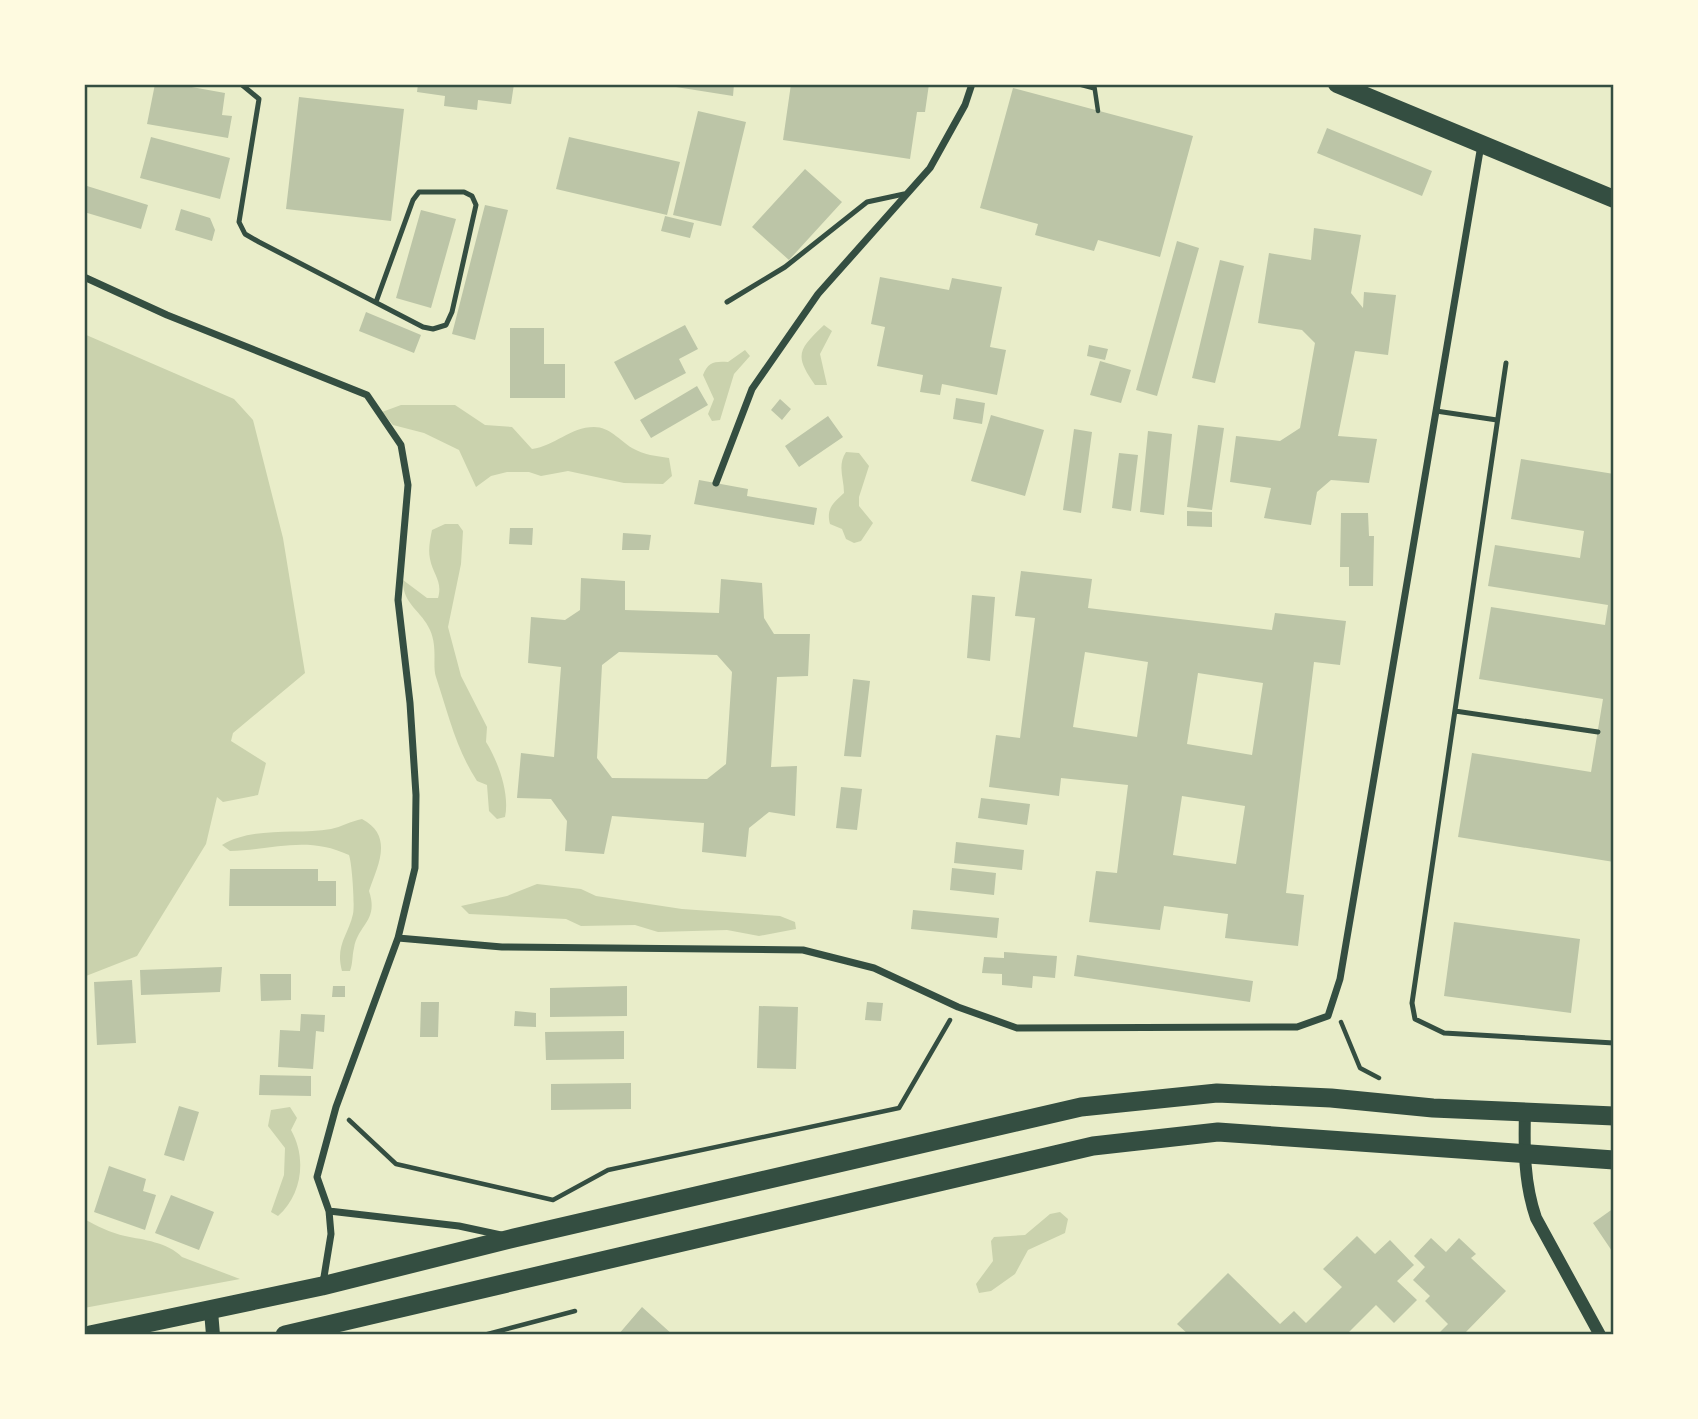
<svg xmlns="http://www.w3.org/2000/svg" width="1698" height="1419" font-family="'Source Serif 4',serif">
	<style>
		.green { fill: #cad2ad }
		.building { fill: #bcc5a7; fill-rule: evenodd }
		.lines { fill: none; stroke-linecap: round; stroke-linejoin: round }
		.path { stroke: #344e41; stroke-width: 4.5 }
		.service { stroke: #344e41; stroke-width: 5 }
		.minor { stroke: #344e41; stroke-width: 7 }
		.tertiary { stroke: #344e41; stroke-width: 12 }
		.secondary { stroke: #344e41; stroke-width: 14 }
		.primary { stroke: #344e41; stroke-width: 18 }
		.trunk { stroke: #344e41; stroke-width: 19 }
		.neatline { fill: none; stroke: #344e41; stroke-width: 2.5 }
	</style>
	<rect width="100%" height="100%" fill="#e9edc9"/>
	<path class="green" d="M824,325L832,331L820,354L827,385H815C794,355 798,350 824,325Z
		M84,334L234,399L253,420L283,538L305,673L233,733L231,741L266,763L258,795L223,802L217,797L206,844L137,956L86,976L84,990Z
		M745,350L750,356L734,374L720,420L712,421L708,414L714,399L703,375C708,362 715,361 728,362Z
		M401,405H455L485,425L512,427L532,449C555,446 570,427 594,427C610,427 619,440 632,448C644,455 656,456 669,458L672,476L663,484L624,483L568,471L541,476L529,472H507L491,476L476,487L459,450L424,433L393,425L382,412Z
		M846,452L859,453L869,466L859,497V506L873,523L861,541L854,543L846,539L842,529L830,524C826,509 833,503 844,493C844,478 837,466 846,452Z
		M445,524H458L463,531L461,564L448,627L461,676L487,727L486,742C498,761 510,794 505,817L497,819L489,811L487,785L477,781C456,749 448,713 436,677C432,665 438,648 430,630C422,611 402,604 403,580L427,598H438C443,581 433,575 430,559C428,550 430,540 432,530Z
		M362,819C394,836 378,865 369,891C379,921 358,924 354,948C352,956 353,963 350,971H342C335,945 348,936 353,914C355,906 352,863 349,855C307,835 272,850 230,851L222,845C253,826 296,835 331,829C341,827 351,821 362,819Z
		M537,884L581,889L596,896L682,909L780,916L795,922L796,929L759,936L727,930L658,932L635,925L581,926L566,919L469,914L461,906L507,896Z
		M290,1107L297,1118L291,1130C307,1158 302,1195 278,1216L271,1212L284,1175L285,1148L268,1126L271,1110Z
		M1060,1212L1068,1219L1065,1233L1028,1250L1015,1274L991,1291L979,1293L976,1284L993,1261L991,1241L994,1237L1025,1235L1050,1214Z
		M84,1219C97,1226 111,1233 125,1236C144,1240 167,1242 182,1257L240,1279L84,1308Z"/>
	<path class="building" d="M155,84H175L225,93L222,115L232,116L228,138L147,124Z
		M418,84H514L511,104L478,100L477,110L444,106L445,96L417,92Z
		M657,84H734L733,96Z
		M791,84H929L925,112H917L910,159L783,140Z
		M1013,88L1193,136L1160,257L1098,240L1094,251L1035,235L1038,224L980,208Z
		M299,97L404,109L391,221L286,209Z
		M698,111L746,122L721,226L673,215Z
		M1327,128L1432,171L1422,196L1317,153Z
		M151,137L230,158L220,199L140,178Z
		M569,137L680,162L667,215L556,189Z
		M805,169L842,202L789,260L752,227Z
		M87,186L148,205L141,229L84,212Z
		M485,205L508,210L475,340L452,334Z
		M181,209L210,218L215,230L212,241L175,230Z
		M421,210L456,219L431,308L396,298Z
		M665,216L694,223L690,238L661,231Z
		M1314,228L1361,235L1351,293L1363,308L1364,292L1396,295L1388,355L1355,351L1338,436L1377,439L1369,483L1331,480L1317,492L1311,525L1264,518L1271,488L1230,482L1236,436L1280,441L1300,428L1315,343L1302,330L1258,323L1269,253L1311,260Z
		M1177,241L1199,248L1157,396L1136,390Z
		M1220,260L1244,266L1215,383L1192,378Z
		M880,277L949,290L952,278L1002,287L990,347L1006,350L997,395L942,384L940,395L920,392L923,375L877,366L885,327L871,324Z
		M366,312L421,335L414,353L359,331Z
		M685,325L698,349L679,359L686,373L635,400L614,362Z
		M510,328H544V364H565V398H510Z
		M1089,345L1108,349L1105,360L1087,356Z
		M1100,361L1131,370L1121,403L1090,395Z
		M697,386L708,405L651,438L640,420Z
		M956,398L985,403L982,424L953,419Z
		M780,399L791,409L782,420L771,410Z
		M991,415L1044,430L1025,496L971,481Z
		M828,416L843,437L799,467L785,446Z
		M1198,425L1224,428L1212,510L1187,507Z
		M1074,429L1092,432L1081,513L1063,510Z
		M1148,431L1172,434L1164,515L1140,512Z
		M1119,453L1138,455L1131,511L1112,508Z
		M1521,459L1614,474V862L1458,837L1472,753L1591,772L1603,699L1479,679L1491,607L1605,625L1608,605L1488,586L1495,545L1580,558L1584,531L1511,519Z
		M699,480L748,489L747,496L817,508L814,525L694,504Z
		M1187,511L1212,512V527L1187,526Z
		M1341,513H1368L1369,536H1374L1373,586H1349V567H1340Z
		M510,528H533L532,545L509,544Z
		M623,533L651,535L649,550H622Z
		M1021,571L1092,579L1088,608L1272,630L1275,613L1346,621L1340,665L1314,662L1286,893L1304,895L1298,946L1225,938L1228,914L1164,906L1160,930L1089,922L1096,871L1117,873L1128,785L1061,778L1059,796L989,787L996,735L1020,738L1035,618L1015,616ZM1085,652L1148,662L1137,737L1073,727ZM1198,673L1263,683L1252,755L1187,744ZM1182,796L1245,806L1236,864L1173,855Z
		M581,578L625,581V610L719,613L721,579L762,583L764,618L774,634H810L808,676L777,677L771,767L797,766L795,816L769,812L749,828L746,857L702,852L704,823L612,816L604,854L565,851L567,821L551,799L517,798L521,753L554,757L561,667L528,663L531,617L565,620L580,610ZM619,652L717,655L732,672L726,764L707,779L612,778L597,758L602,665Z
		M972,595L995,597L990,661L967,658Z
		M853,679L870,681L861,757L844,756Z
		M841,787L862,789L857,830L836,828Z
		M981,798L1030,804L1027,825L978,818Z
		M956,842L1024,850L1022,870L954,863Z
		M952,868L996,873L994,895L950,890Z
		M230,869H318V881H336V906H229Z
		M913,910L999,918L997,938L911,929Z
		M1454,922L1580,939L1571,1013L1444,996Z
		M1004,952L1057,956L1055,978L1033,976L1032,988L1002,985V974L982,973L984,957L1004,958Z
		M1077,955L1253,981L1250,1002L1074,976Z
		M222,967L220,992L141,995L140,970Z
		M260,974H291V1000L261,1001Z
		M132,980L136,1043L97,1045L94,982Z
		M333,986H345V997H332Z
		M627,986V1016L550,1017V988Z
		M421,1002H439L438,1037H420Z
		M867,1002L883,1003L881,1021L865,1020Z
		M759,1006L798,1007L796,1069L757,1068Z
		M515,1011L536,1013V1027L514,1026Z
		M301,1014L325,1015L324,1032L316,1031L313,1069L278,1067L280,1030L300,1031Z
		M624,1031V1059L546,1060L545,1032Z
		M260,1075L311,1076V1096L259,1095Z
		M631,1083V1109L551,1110V1084Z
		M179,1106L199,1112L184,1161L164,1155Z
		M109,1166L146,1179L143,1191L156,1195L145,1230L94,1212Z
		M171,1195L214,1212L199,1250L155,1233Z
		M1614,1208V1254L1593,1223Z
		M1357,1236L1375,1254L1390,1240L1414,1265L1397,1281L1417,1300L1394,1323L1376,1305L1346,1335H1189L1177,1324L1228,1273L1280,1324L1294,1311L1306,1323L1342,1287L1323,1269Z
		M1431,1238L1446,1252L1459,1238L1476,1254L1471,1258L1506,1291L1463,1335H1437L1448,1324L1425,1301L1430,1296L1413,1280L1425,1267L1414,1256Z
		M642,1307L673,1335H618Z"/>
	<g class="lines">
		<path class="path" d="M1078,84L1093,88
			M1094,84L1098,111
			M1341,1022L1360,1068L1379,1078
			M349,1120L396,1164L553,1200L608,1170L899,1108L950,1020
			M484,1335L575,1311"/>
		<path class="service" d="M241,84L259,99L239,222L245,234L259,242L423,327L433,329L446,325L452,312L476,205L472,196L464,192H419L413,200L376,302
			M727,302L785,267L867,202L904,194
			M1506,363L1412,1003L1415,1019L1444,1033L1614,1043
			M1436,411L1497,420
			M1455,711L1598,732"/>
		<path class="minor" d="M84,277L167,315L367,395L401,445L408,485L398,600L410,703L416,795L415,868L398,938
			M716,483L752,389L818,294L930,168L965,105L972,84
			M501,1235L459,1226L329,1211L317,1177L336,1107L398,938L502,947L803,950L874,968L958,1007L1017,1028L1297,1027L1328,1016L1340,979L1481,145
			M323,1283L331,1234L329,1211"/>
		<path class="tertiary" d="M1525,1111C1524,1148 1524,1183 1536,1218L1600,1335"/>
		<path class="secondary" d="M211,1311L213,1335"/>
		<path class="primary" d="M1337,84L1614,199"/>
		<path class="trunk" d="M90,1335L322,1286L514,1238L1081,1107L1217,1093L1331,1098L1433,1108L1614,1116
			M285,1335L1093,1146L1218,1132L1614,1160"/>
	</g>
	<rect width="1698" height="1419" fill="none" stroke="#fefae0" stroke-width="172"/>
	<rect x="86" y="86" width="1526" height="1247" class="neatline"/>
</svg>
